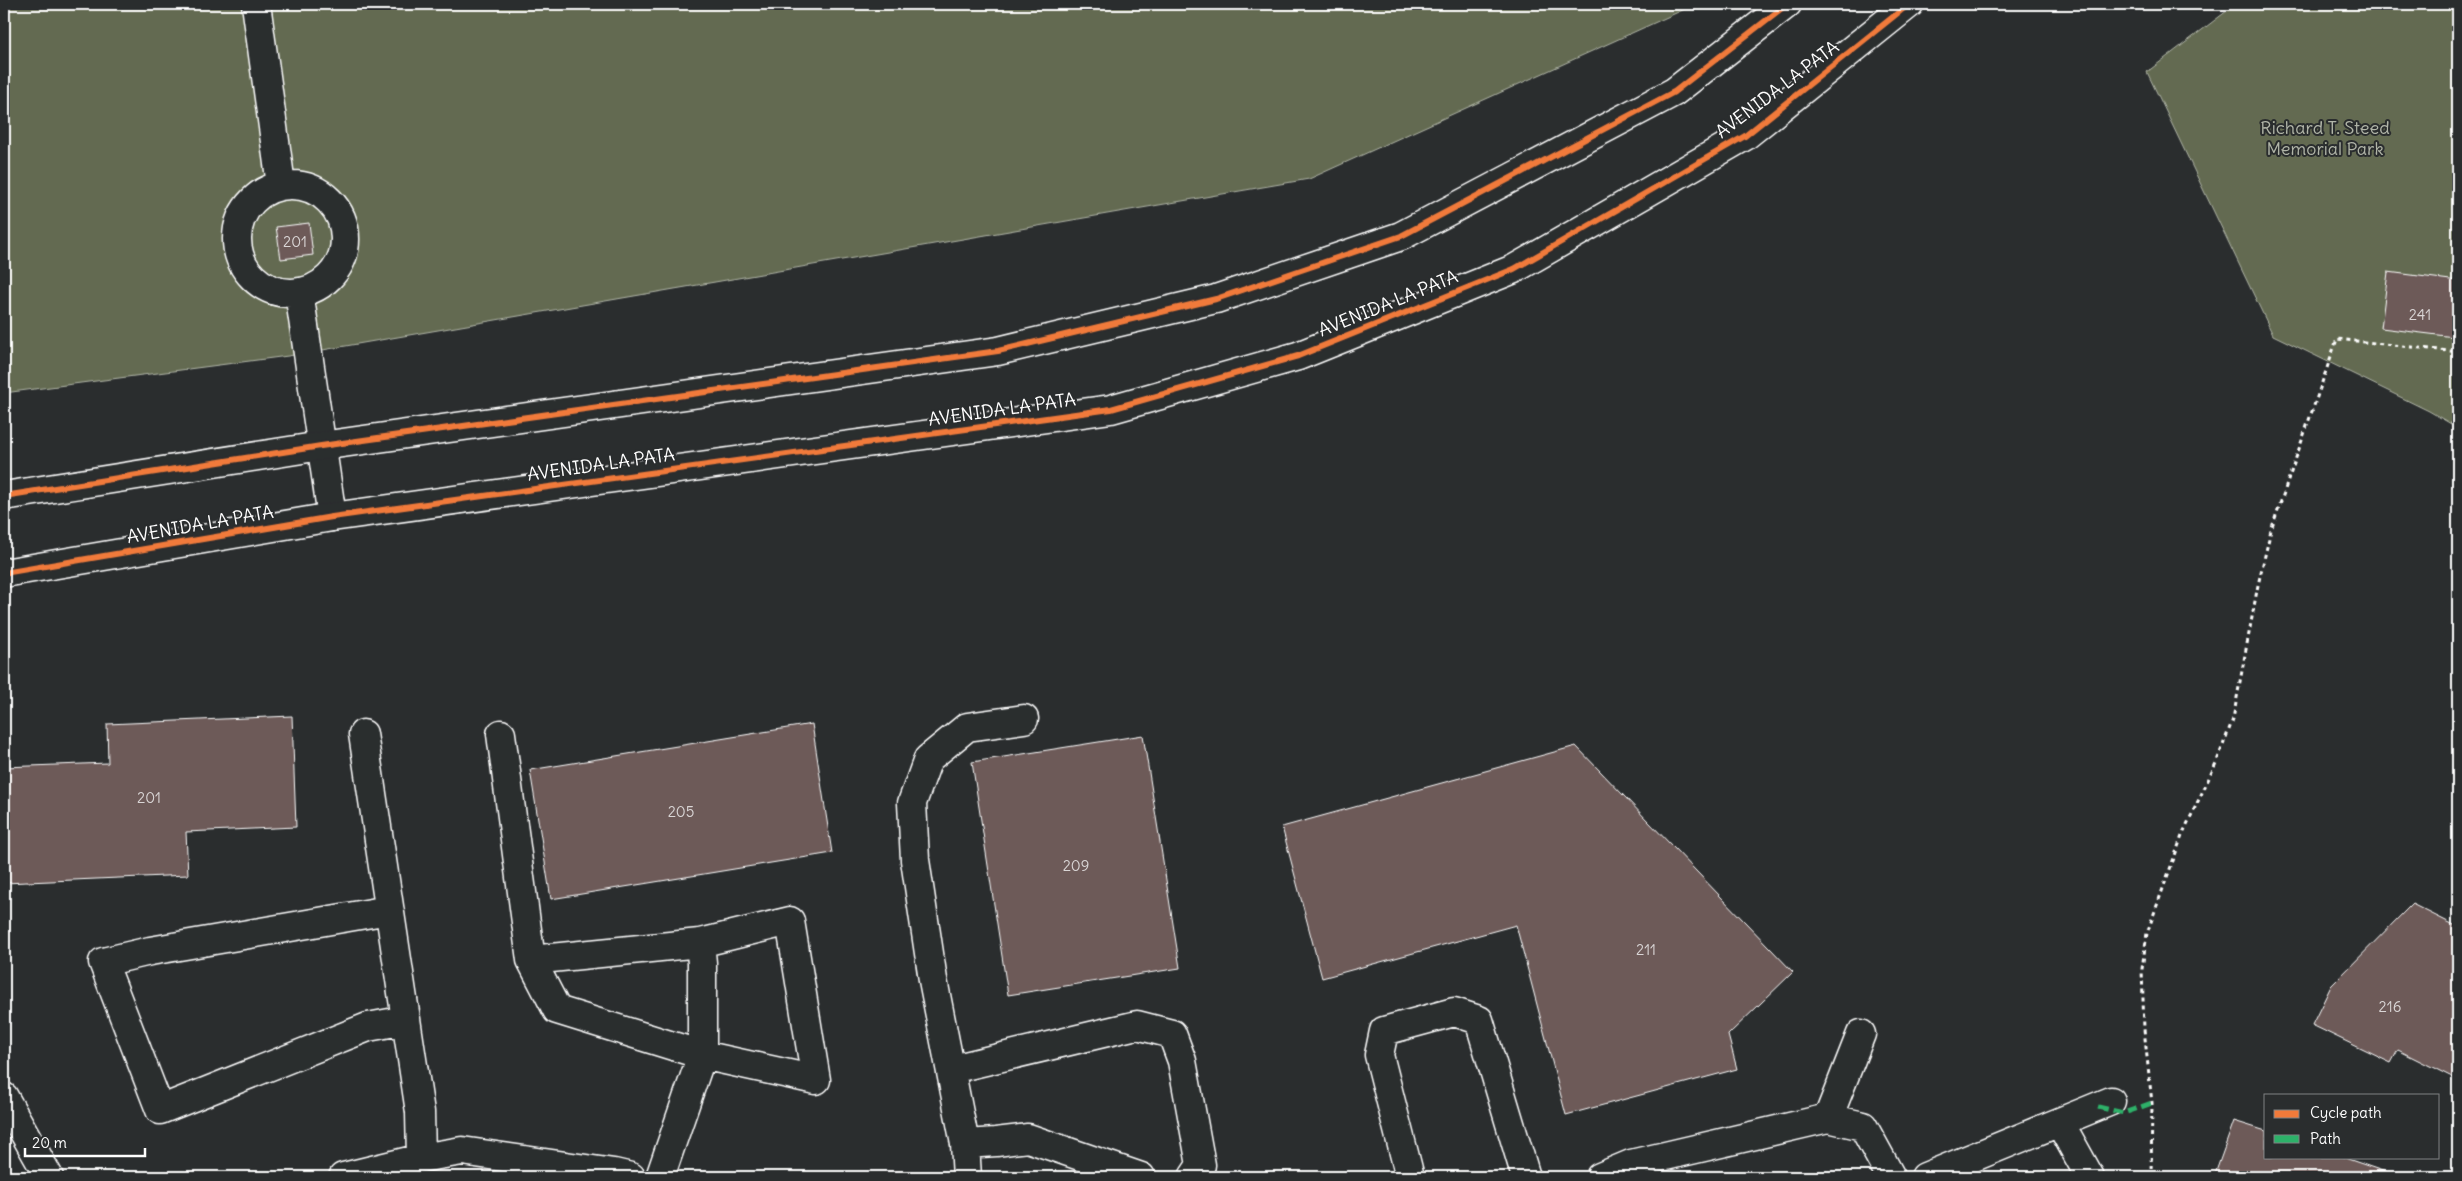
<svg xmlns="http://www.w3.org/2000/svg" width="2462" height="1181" font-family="Delius,sans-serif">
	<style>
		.green { fill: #636b51; stroke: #b1b5a8 }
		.building { fill: #6d5a59; stroke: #fff }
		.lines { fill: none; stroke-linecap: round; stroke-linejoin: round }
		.minor-casing { stroke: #fff; stroke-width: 31 }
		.major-casing { stroke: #fff; stroke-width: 31 }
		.path { stroke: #fff; stroke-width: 3; stroke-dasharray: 4 4; stroke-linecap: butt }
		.minor { stroke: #2a2d2e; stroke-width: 28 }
		.major { stroke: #2a2d2e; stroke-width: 28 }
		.quiet { stroke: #2db169; stroke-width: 5; stroke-dasharray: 10 5; stroke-linecap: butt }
		.cycleway-casing { stroke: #2a2d2e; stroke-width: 9 }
		.cycleway { stroke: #f17a3a; stroke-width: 6 }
		.labels { text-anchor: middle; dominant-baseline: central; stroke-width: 4; stroke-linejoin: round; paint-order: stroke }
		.number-label { font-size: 15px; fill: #dad6d6 }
		.street-label { font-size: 18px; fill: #fff; stroke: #2a2d2e }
		.park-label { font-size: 18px; fill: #b1b5a8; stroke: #2a2d2e }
	</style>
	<rect width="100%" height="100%" fill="#2a2d2e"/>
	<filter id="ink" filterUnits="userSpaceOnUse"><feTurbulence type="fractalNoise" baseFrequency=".02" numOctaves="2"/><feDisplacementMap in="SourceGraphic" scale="10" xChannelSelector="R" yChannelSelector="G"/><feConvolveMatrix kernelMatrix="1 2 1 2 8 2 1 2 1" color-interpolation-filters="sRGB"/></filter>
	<g filter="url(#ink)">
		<path class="green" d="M4,4H1696L1309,179L288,356L4,393Z
			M2236,4H2458V428L2429,411L2273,335L2147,72Z"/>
		<path class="building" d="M309,223L313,255L281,259L276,227Z
			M2388,272L2458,281L2454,337L2381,328Z
			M292,716L296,827L186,832L188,875L4,883V767L108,763L107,724Z
			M812,724L832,853L551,899L530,770Z
			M1143,735L1180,968L1008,995L972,762Z
			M1576,746L1793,972L1728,1035L1737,1069L1566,1115L1516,925L1322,978L1282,827Z
			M2412,904L2458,927V1080L2398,1050L2391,1063L2312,1025L2331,986Z
			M2234,1121L2266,1131V1157H2342L2400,1177H2214Z"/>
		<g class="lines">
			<g class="minor-casing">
				<path id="minor" d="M256,4L281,185
					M237 239a54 54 0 1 1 108 0a54 54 0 1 1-108 0Z
					M299,292L332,517
					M363,734L420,1112L421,1158
					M501,734L531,960L700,943L702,963V1055L660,1177
					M389,910L150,951L103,962L160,1110L368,1027L406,1020
					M531,960L557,1010L702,1055L816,1080L790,921L700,943
					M952,1069L1137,1025L1172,1034L1182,1061L1201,1165L1193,1177
					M4,1097L49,1177
					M1828,1118L1861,1034
					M2060,1123L2090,1177
					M965,1144L996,1142L1028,1138L1141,1177
					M343,1177L421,1158L462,1151L614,1173L631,1177
					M967,1177L965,1144L933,980L915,860L912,803L928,759L967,727L1024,719
					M1410,1177L1379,1055L1384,1031L1454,1012L1479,1020L1526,1177
					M1600,1177L1631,1164L1828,1118L1863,1126L1891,1177
					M1925,1177L2111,1101"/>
			</g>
			<g class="major-casing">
				<path id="major" d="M4,496L321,446L998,351L1216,299L1401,236L1674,92L1787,4
					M4,573L332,517L1111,409L1298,356L1514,269L1745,136L1909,4"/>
			</g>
			<path class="path" d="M2151,1177L2152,1103L2144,1029L2142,969L2147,933L2183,833L2217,761L2233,719L2258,585L2271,530L2337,339L2458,352"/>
			<use href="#minor" class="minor"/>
			<use href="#major" class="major"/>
			<path class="quiet" d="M2098,1107L2124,1113L2152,1103"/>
			<g class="cycleway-casing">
				<path id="cycleway" d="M4,496L321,446L998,351L1216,299L1401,236L1674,92L1787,4
					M4,573L332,517L1111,409L1298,356L1514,269L1745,136L1909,4"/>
			</g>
			<use href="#cycleway" class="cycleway"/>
		</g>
	</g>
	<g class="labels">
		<g class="number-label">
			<text x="295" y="241">201</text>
			<text x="2420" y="314">241</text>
			<text x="149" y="797">201</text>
			<text x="681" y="811">205</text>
			<text x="1076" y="865">209</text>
			<text x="1646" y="949">211</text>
			<text x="2390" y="1006">216</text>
		</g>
		<g class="street-label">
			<text transform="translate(1777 89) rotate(-37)">AVENIDA LA PATA</text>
			<text transform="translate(1388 303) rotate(-22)">AVENIDA LA PATA</text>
			<text transform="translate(1002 409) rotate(-8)">AVENIDA LA PATA</text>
			<text transform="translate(601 464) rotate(-8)">AVENIDA LA PATA</text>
			<text transform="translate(200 524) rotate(-10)">AVENIDA LA PATA</text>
		</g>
		<g class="park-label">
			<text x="2325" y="127">Richard T. Steed<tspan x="2325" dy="21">Memorial Park</tspan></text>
		</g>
	</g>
	<rect width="2462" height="1181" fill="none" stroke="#2a2d2e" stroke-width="20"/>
	<rect x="10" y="10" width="2442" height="1161" fill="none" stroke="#fff" stroke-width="2" filter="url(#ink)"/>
	<rect x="2264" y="1094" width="175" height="65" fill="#2a2d2e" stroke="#7f8182"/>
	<rect x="2274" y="1110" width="25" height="8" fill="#f17a3a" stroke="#7f8182"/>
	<text x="2310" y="1118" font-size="15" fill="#ffffff">Cycle path</text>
	<rect x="2274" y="1135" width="25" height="8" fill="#2db169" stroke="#7f8182"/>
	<text x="2310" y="1144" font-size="15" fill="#ffffff">Path</text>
	<path d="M25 1148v8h120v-8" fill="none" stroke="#ffffff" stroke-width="2.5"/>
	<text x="32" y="1148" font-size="15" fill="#ffffff" stroke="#2a2d2e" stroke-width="4" paint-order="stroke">20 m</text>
</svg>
